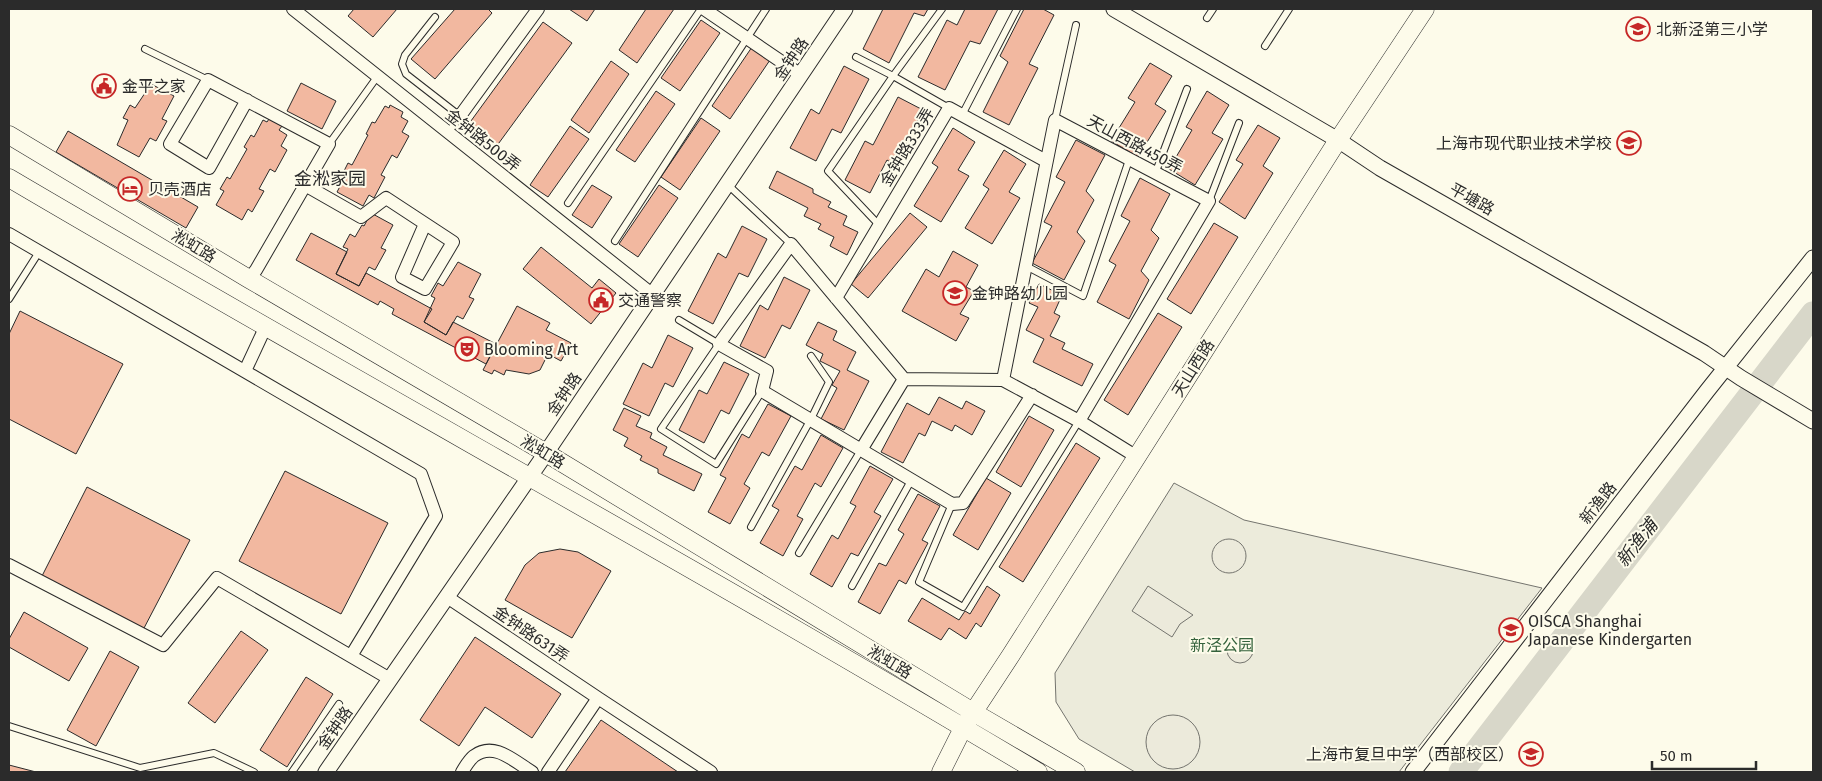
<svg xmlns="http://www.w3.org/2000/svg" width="1822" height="781" font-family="'Fira Sans','Noto Sans SC',sans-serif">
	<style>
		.green { fill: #ecebdb; stroke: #74746e }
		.parking { fill: #eceadb; stroke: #74746e }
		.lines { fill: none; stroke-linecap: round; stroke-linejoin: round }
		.river { stroke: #d8d7c9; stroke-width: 25 }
		.building { fill: #f2b8a0; stroke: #2b2b2b }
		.service-casing { stroke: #2b2b2b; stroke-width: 8 }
		.minor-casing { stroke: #2b2b2b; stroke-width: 14 }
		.tertiary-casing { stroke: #2b2b2b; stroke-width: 17 }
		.secondary-casing { stroke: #2b2b2b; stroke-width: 19 }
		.service { stroke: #fdfbea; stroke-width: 6 }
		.minor { stroke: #fdfbea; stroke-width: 12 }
		.tertiary { stroke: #fdfbea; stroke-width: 15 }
		.secondary { stroke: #fdfbea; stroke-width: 18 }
		.labels { text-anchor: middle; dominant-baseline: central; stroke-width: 4; stroke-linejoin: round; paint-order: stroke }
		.poi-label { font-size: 16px; fill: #2b2b2b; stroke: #fdfbea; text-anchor: start }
		.street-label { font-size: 16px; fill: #2b2b2b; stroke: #fdfbea }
		.park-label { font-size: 16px; fill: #34623c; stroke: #fdfbea }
		.neighbourhood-label { font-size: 18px; fill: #2b2b2b; stroke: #fdfbea }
		.water-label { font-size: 18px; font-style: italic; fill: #2b2b2b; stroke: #fdfbea }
	</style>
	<rect width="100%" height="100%" fill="#fdfbea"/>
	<path class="green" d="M1174,483L1244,520L1542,588L1399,772H1135L1079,739L1056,702L1055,673Z"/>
	<path class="parking" d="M1212 556a17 17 0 1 1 34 0a17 17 0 1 1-34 0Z
		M1148,586L1193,615L1180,624L1172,637L1132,611Z
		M1227 650a13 13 0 1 1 26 0a13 13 0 1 1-26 0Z
		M1146 742a27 27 0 1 1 54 0a27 27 0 1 1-54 0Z"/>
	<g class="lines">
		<path class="river" d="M1461,772L1813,314"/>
	</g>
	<path class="building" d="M354,9H397L373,37L348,16Z
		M455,9H488L492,13L435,79L411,59Z
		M569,9H595L587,21Z
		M646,9H674L637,63L619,50Z
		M883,9H928L924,16L914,13L889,63L863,49Z
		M965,9H998L980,44L970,41L945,90L918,77L947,20L957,25Z
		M1024,9H1043L1054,15L1029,64L1038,68L1009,125L983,112L1008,62L1000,56Z
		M701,20L720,33L680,91L661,78Z
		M543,22L572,43L496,147L468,125Z
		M752,47L770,60L730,119L712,106Z
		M611,61L629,74L589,133L571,120Z
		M1150,63L1172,76L1155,104L1166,111L1138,157L1111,141L1135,102L1128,98Z
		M844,66L869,79L841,133L832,129L816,161L790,148L811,109L819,114Z
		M301,83L336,101L322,129L287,111Z
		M151,84L174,96L162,119L167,121L156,141L150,138L139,157L117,145L128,120L123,118L130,105L135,108Z
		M656,91L675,104L635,162L616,150Z
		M1207,91L1229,105L1212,133L1223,139L1195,185L1169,169L1192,130L1186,127Z
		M898,97L923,110L895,165L887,160L870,193L845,180L865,141L873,145Z
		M390,105L403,112L401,117L408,121L402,132L409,136L397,158L392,155L381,175L385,177L374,198L369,195L363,206L337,192L345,177L342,175L348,163L352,165L368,135L366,134L372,122L375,123L385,106L389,108Z
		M701,118L720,131L680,190L661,177Z
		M269,119L282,126L279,130L287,135L281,146L287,150L275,172L270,169L259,189L264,191L252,212L248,209L242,220L216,205L224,191L220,189L227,177L230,179L247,149L244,147L251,135L254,137L263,120L267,122Z
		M1258,125L1280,138L1263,166L1273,173L1245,219L1219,202L1243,164L1236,160Z
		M570,126L589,139L548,197L530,185Z
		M953,128L975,142L958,170L969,176L941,222L914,206L938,167L932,163Z
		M68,131L198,207L186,228L56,152Z
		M1076,140L1105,155L1086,191L1094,200L1077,232L1085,241L1064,280L1032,263L1052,226L1044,222L1065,182L1056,177Z
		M1004,150L1026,164L1009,192L1020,198L992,244L965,228L989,189L983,185Z
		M777,171L813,189V193L831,202L828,207L847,216L843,225L858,232L847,255L830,246L834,237L818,229L821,224L804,216L808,208L769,188Z
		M1140,178L1170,194L1151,230L1159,238L1141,271L1149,280L1129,319L1097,302L1116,265L1109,261L1130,221L1121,216Z
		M592,185L612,197L592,228L572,215Z
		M659,185L678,198L638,257L619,244Z
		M371,213L393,225L381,248L386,250L375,270L369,267L359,286L336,274L348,249L343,247L350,234L355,237L362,225L364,226Z
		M910,213L927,227L868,298L851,284Z
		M1214,223L1238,237L1191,314L1167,299Z
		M742,226L767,239L748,277L739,273L713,324L688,311L718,253L726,258Z
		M311,233L347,252L336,274L359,286L366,273L432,309L424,322L446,335L453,322L496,344L486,364L392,314L394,309L380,301L378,305L296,260Z
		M541,247L592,288L599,279L616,293L591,324L523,269Z
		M953,251L978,265L966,287L974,291L960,314L969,318L956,341L902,311L926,269L939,277Z
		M458,262L481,274L469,297L474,299L463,319L457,316L446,335L424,322L435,298L431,296L438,283L443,286Z
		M784,277L810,290L790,329L782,325L765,358L740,346L760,305L768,310Z
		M1039,284L1062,295L1054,313L1060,316L1050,336L1065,343L1062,349L1093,364L1082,386L1033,362L1044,339L1026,330L1038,307L1029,303Z
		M517,306L550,323L546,330L571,343L561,361L548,354L540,370L529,374L506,370L504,375L494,370L492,374L483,370Z
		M20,311L123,364L76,454L9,419V334Z
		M1158,313L1182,327L1128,415L1104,400Z
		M818,322L837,331L833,340L856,352L847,370L869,381L844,430L821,419L837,388L832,385L840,371L820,361L823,354L806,345Z
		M668,335L693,348L673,387L665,383L649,416L623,404L643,363L652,368Z
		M724,362L749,374L729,414L721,410L704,443L679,430L699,390L707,394Z
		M939,397L962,409L966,401L985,411L972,435L955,425L952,431L932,421L925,436L919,433L903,463L881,452L907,403L929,415Z
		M768,404L791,416L769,456L762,452L744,484L750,488L730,524L708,512L726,478L720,475L742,434L749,438Z
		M624,408L641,416L636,426L652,433L650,438L667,447L663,455L702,474L694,491L658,473V469L640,460L642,456L624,446L628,438L613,430Z
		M1029,416L1054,430L1021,487L996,472Z
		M821,435L843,448L821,487L815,483L797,516L803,519L783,556L760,543L779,510L772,506L795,466L802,470Z
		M1076,443L1100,458L1023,582L999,567Z
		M870,466L893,479L874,512L881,516L858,556L851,553L832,587L810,574L832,535L838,539L856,506L850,503Z
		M285,471L388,523L341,614L239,561Z
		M986,478L1011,493L978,550L953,535Z
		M87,487L190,540L143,630L41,578Z
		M918,494L940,506L922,540L928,543L906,584L899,580L880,614L858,602L879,563L886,566L904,534L898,530Z
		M560,549L578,552L611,571L572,638L505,600L525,565L539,553Z
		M987,586L1000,595L981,627L976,623L966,639L949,628L941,640L908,621L922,598L959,620L965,611L970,614Z
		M24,612L88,648L69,681L9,647V639Z
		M241,631L268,650L215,723L188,703Z
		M475,637L561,694L532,738L485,707L459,746L420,720Z
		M110,651L139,667L96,746L67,730Z
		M306,677L333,694L287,767L260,750Z
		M601,720L678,772H565Z
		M9,765L36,772H9Z"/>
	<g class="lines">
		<g class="service-casing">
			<path id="service" d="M435,17L405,55L402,64L406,74L460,116L448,133
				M1207,18L1213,9
				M1265,46L1289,9
				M145,49L208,80
				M856,57L893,76L949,108
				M962,115L1017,9
				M1055,120L1076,25
				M329,144L377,77
				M1155,174L1187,89
				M727,184L791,244
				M1209,201L1239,123
				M568,203L701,9
				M879,225L828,171L893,76L942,9
				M615,241L766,9
				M1026,266L1083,296L1129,160
				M9,299L39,252
				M679,320L719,344L661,429L716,464L762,391
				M952,504L919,582L963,607L1079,421
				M751,527L811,419L829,382L811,356
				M799,553L861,450
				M852,586L912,479
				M9,726L140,768L214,753L254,772
				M292,772L339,704"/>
		</g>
		<g class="minor-casing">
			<path id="minor" d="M293,9L653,295
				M704,9L801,75
				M247,100L209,168L170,144L208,80L329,144L256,270L249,279
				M460,116L538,9
				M305,185L361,217L386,198L453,242L425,289L402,277L425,224
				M9,234L421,474L436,516L351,656
				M836,298L949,108L1046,161
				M245,371L265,328
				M904,379L791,244L719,344L767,371L762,391L952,504L963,503L1032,395
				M1003,380L1055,120L1209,201L1079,421
				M861,450L904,379L1003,380L1079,421L1137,457
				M9,565L163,645L217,578L390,679
				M447,597L598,698L548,772
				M598,698L711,772
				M462,772C465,767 469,760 474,756C494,741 514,761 532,772"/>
		</g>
		<g class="tertiary-casing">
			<path id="tertiary" d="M1114,9L1338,140L1380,168L1704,353L1741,378L1813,421
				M326,772L546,453L845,9
				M1413,772L1707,391L1813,258"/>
		</g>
		<g class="secondary-casing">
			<path id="secondary" d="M9,135L249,279L546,453L973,712L1076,772
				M9,178C350,379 698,568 1038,772
				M941,772L963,728L1011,655L1338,140L1425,9"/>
		</g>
		<use href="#service" class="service"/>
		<use href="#minor" class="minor"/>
		<use href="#tertiary" class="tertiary"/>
		<use href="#secondary" class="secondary"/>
	</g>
	<defs>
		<g id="school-ring" transform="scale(1.25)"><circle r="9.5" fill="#fdfbea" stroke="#c62828" stroke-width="1.5"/><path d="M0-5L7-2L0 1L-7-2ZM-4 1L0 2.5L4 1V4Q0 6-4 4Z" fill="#c62828"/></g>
		<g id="civic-ring" transform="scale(1.25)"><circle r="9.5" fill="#fdfbea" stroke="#c62828" stroke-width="1.5"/><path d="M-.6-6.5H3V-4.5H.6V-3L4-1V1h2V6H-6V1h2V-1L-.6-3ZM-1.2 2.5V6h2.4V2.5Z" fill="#c62828"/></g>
		<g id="hotel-ring" transform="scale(1.25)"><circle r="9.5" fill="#fdfbea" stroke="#c62828" stroke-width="1.5"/><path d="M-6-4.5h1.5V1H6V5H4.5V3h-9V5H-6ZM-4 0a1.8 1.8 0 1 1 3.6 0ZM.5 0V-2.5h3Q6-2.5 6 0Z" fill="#c62828"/></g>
		<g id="theatre-ring" transform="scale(1.25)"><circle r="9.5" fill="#fdfbea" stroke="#c62828" stroke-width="1.5"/><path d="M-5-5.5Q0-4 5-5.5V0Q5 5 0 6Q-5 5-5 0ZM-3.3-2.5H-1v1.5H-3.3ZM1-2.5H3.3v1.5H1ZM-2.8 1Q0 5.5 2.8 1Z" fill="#c62828"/></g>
	</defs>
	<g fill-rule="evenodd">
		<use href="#school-ring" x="1638" y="29"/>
		<use href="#civic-ring" x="104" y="86"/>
		<use href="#school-ring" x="1629" y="143"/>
		<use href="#hotel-ring" x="130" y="189"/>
		<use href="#school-ring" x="955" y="293"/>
		<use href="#civic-ring" x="601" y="300"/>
		<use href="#theatre-ring" x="467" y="349"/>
		<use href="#school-ring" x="1511" y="630"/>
		<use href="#school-ring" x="1531" y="754"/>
	</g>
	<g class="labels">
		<g class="poi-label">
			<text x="1656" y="29">北新泾第三小学</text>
			<text x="122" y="86">金平之家</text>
			<text x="1612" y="143" text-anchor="end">上海市现代职业技术学校</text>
			<text x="148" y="189">贝壳酒店</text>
			<text x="972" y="293">金钟路幼儿园</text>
			<text x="618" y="300">交通警察</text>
			<text x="484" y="349">Blooming Art</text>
			<text x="1528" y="621">OISCA Shanghai<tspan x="1528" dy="18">Japanese Kindergarten</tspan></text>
			<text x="1514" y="754" text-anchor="end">上海市复旦中学（西部校区）</text>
		</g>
		<g class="street-label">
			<text transform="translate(791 59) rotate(-56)">金钟路</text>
			<text transform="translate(483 140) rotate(38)">金钟路500弄</text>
			<text transform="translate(1135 144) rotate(28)">天山西路450弄</text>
			<text transform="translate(907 147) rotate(-59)">金钟路333弄</text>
			<text transform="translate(1472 199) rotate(29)">平塘路</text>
			<text transform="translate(194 246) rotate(31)">淞虹路</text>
			<text transform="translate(1193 368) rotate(-58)">天山西路</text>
			<text transform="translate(564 394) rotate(-56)">金钟路</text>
			<text transform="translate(543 452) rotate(31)">淞虹路</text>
			<text transform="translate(1598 503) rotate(-52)">新渔路</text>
			<text transform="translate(531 634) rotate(34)">金钟路631弄</text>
			<text transform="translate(890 662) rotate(31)">淞虹路</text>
			<text transform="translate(335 728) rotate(-55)">金钟路</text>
		</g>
		<g class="park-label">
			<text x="1222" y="645">新泾公园</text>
		</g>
		<g class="neighbourhood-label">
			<text x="330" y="179">金淞家园</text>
		</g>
		<g class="water-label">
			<text transform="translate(1637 543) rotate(-52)">新渔浦</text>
		</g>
	</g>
	<rect width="1822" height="781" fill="none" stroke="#2b2b2b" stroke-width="20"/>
	<path d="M1652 761v8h104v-8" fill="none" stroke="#2b2b2b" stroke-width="2.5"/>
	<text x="1660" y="761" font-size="15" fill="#2b2b2b" stroke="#fdfbea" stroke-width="4" paint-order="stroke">50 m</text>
</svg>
